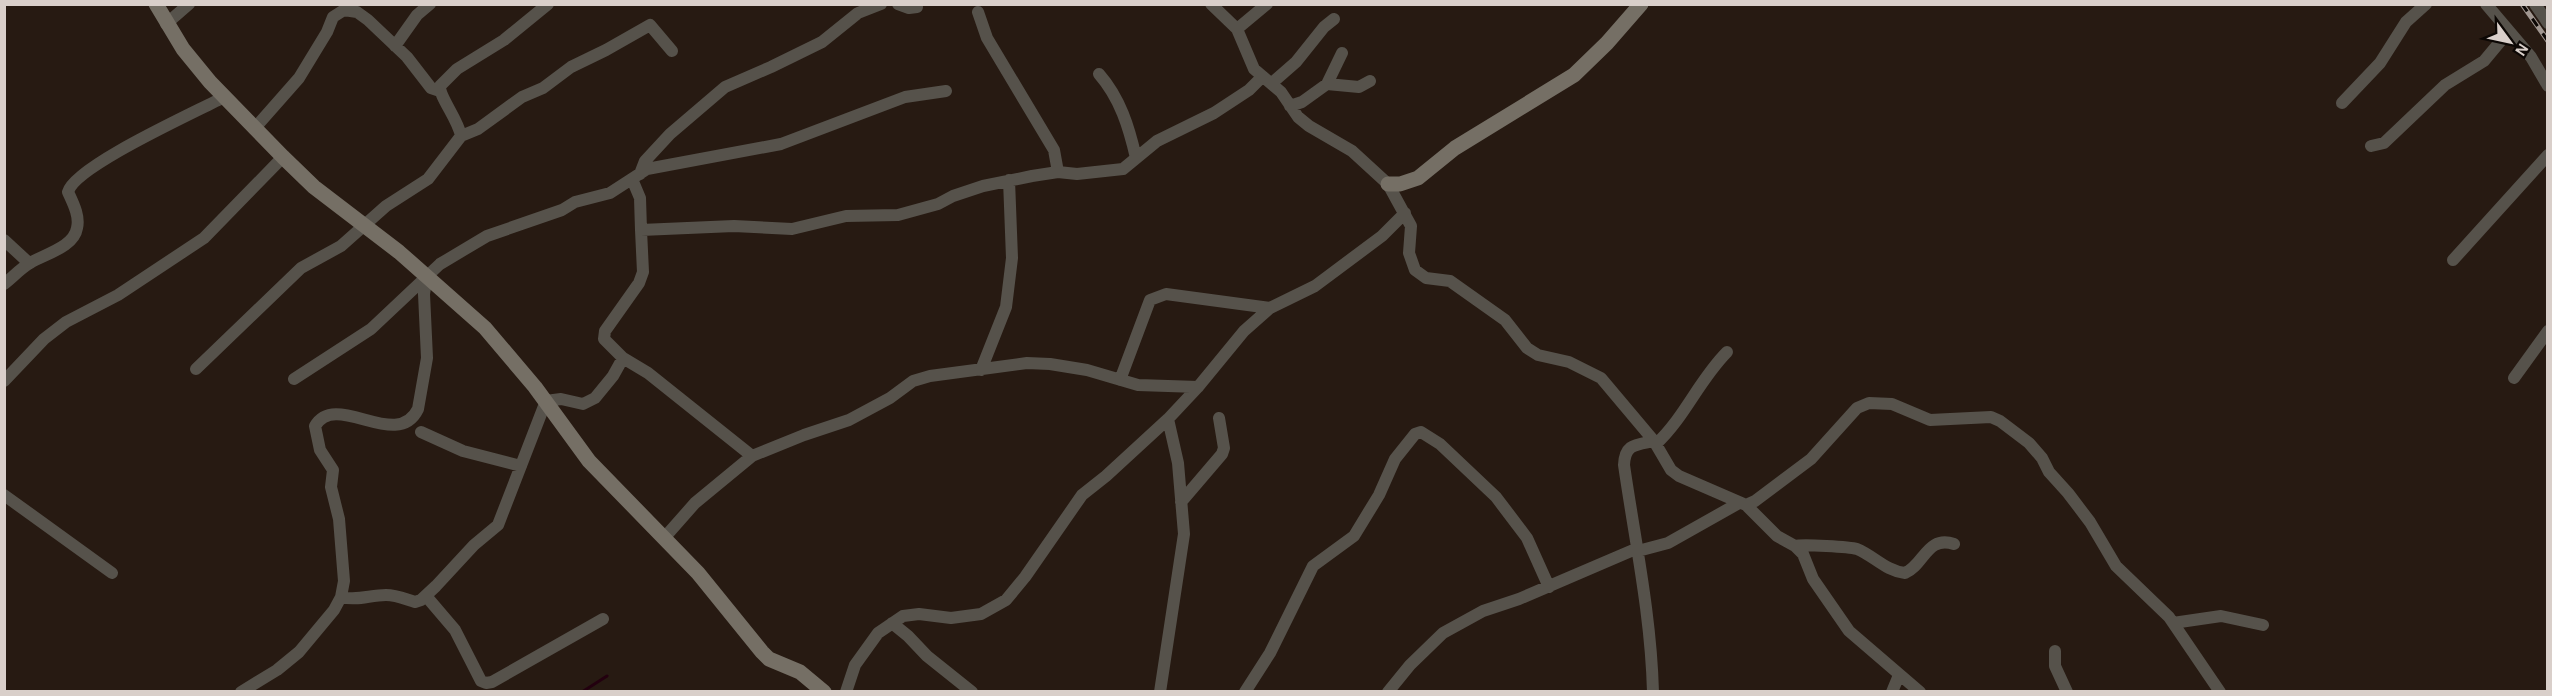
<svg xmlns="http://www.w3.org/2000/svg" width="2552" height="696" font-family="'Alegreya Sans',sans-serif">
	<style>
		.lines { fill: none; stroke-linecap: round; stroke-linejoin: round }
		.stream { stroke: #23000f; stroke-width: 3 }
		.street { stroke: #56524b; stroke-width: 12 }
		.secondary { stroke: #756f65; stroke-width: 15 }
		.rail-casing { stroke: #a09690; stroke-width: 5 }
		.rail { stroke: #0c0704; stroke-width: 3; stroke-dasharray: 9; stroke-linecap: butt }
	</style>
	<rect width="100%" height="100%" fill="#271a12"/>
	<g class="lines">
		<path class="stream" d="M582,692L607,676"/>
		<path class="street" d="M898,4L909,8L917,7
			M1211,4L1237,29L1254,69L1281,92L1298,117L1309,126L1352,151L1388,184L1411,226L1409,253L1415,270L1426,278L1450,281L1505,320L1527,348L1538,355L1569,362L1601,378L1654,441L1671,470L1679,476L1746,505L1755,501L1811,459L1857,408L1869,403L1892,404L1930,420L1991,417L2000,421L2029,443L2042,458L2049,472L2068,493L2090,522L2116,566L2169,617L2220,692
			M2486,4L2531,57L2548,86
			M2535,4L2548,23
			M978,12L987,38L1054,150L1058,172
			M166,24L189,4
			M1237,29L1267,4
			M395,46L417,15L430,4
			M1099,74C1120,98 1129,127 1136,158
			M1272,83L1296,62L1324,27L1334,19
			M1327,84L1342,53
			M2342,103L2380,63L2406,22L2426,4
			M1290,106L1302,102L1327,84L1359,87L1370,81
			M254,129L299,78L327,32L333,17L344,10L357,12L368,20L407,57L431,88L440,91
			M461,136L478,129L522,97L543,88L571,67L606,50L650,25L672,51
			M2371,146L2384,143L2445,85L2484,61L2509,31
			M640,174L645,161L670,134L725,87L771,67L822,42L858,13L881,4
			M632,179L640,198L641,230L734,226L792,229L846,216L898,215L938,204L953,196L983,186L1032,176L1058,172L1077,174L1123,169L1157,141L1214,113L1249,90L1262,77
			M4,240L29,263
			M2453,260L2548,155
			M4,284C13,277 21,268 30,263C45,254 74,247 77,228C80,216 73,203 68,192C75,166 196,112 224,97
			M623,358L604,339L605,331L639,283L643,272L641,230
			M196,369L301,268L341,246L386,206L428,179L461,136C458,119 439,97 440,86L457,69L504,40L548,4
			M981,370L1006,307L1012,258L1009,180
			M2514,378L2548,331
			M294,379L371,329L440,264L487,236L562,210L575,202L610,193L647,169L781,144L905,97L946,91
			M1120,380L1150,300L1166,294L1270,308
			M4,381L44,339L66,322L118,295L204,238L283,157
			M421,432L463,451L521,466
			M1656,444C1685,417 1699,380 1727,352
			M4,495L112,573
			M1181,502L1222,454L1224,448L1219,418
			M1746,505L1777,536L1795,546L1803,554L1813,579L1849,631L1920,692
			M665,537L695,503L752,456L804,435L849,420L890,398L913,381L930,376L1027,363L1050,364L1087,370L1138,385L1198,387
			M1795,546C1803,544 1850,547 1857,549C1874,556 1886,571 1905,573C1924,565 1927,535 1954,544
			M1638,551L1668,543L1739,503
			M426,596L455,630L481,681L486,683L492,682L603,619
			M341,597C357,601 370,595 386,595C396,595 405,599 415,602L421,600L436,586L474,545L498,525L546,401L561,399L583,404L595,398L613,376L623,358L648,373L752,456
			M892,623L908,636L927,656L972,692
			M2173,623L2221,616L2263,625
			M2055,651V666L2067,692
			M241,692L277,670L299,652L334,610L341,597L344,581L339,519L331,487L333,470L320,450L315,426C336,390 397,452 418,409L427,358L424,294L427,276
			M846,692L855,665L878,633L903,616L919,614L951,618L981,614L1006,600L1025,577L1082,495L1106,476L1168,419L1198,387L1244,331L1270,308L1315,286L1382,236L1405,213
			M1160,692L1184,534L1178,463L1168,419
			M1245,692L1270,653L1313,566L1354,536L1379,495L1395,459L1415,434L1421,432L1440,444L1496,497L1527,538L1549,587
			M1388,692L1410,665L1443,633L1483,611L1519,599L1638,548
			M1653,692C1651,615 1635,541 1624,465C1625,444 1635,445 1654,441
			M1892,692L1899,675"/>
		<path class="secondary" d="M156,4L183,49L210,82L283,157L314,187L399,252L485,328L535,387L589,461L698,573L762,652L769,659L800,672L824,692
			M1388,184H1400L1418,178L1455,148L1574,75L1607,43L1641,4"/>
		<g class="rail-casing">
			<path id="rail" d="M2522,4L2548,41"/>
		</g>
		<use href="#rail" class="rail"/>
	</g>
	<rect width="2552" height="696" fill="none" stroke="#d9cfca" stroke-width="12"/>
	<g transform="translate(2510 42) rotate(123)" stroke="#0c0704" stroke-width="4.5" paint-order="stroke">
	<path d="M0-4.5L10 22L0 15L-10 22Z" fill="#d9cfca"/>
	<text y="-9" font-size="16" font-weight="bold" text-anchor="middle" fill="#d9cfca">N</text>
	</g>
</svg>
